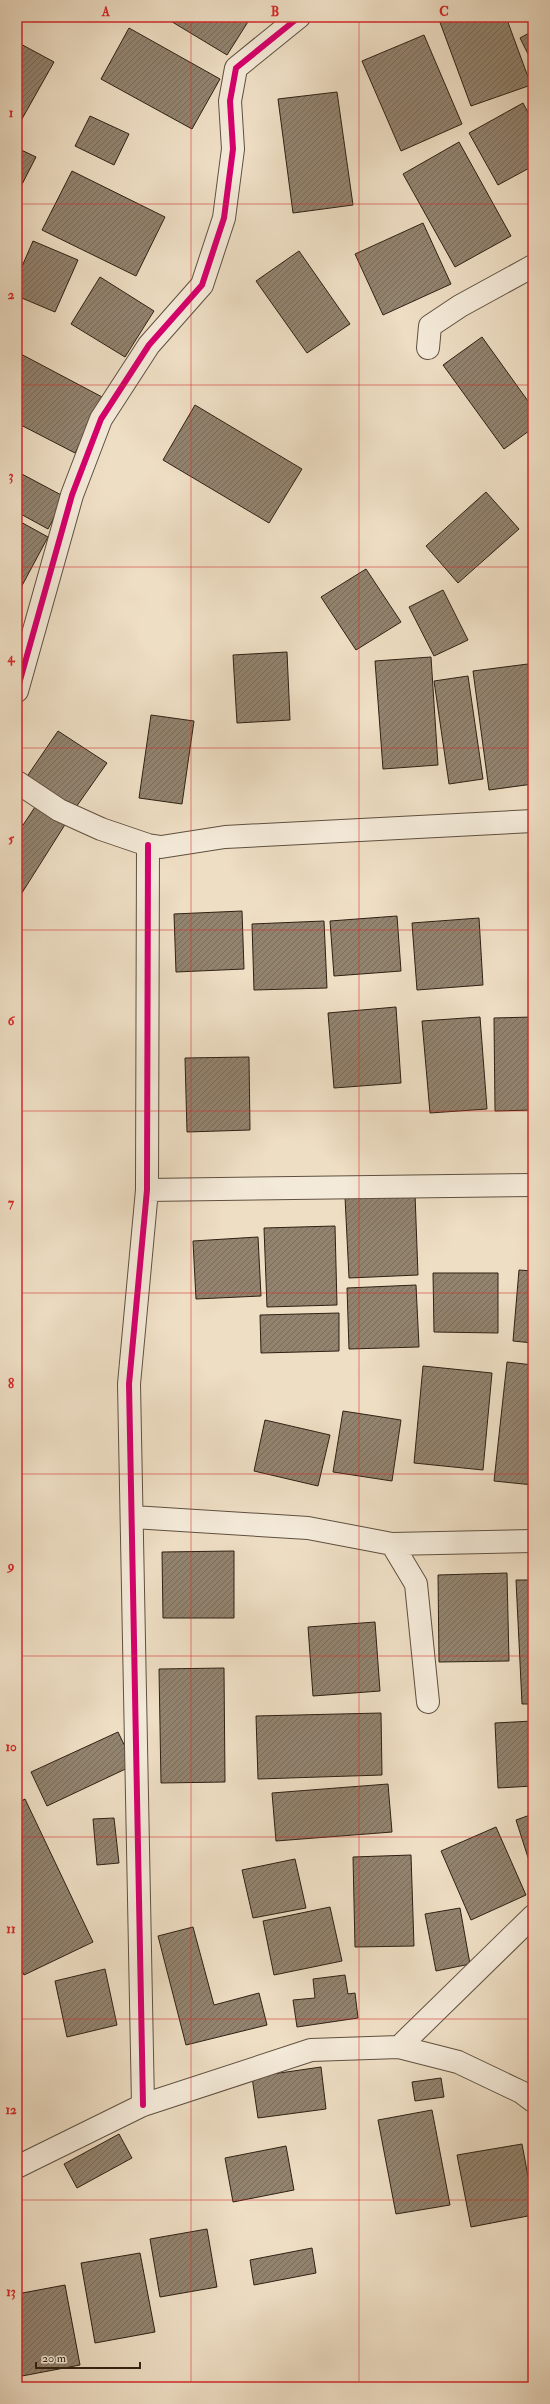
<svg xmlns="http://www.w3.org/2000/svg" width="550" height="2404" font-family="'IM FELL Double Pica',serif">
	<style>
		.building { fill: url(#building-hatch); stroke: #2f2113 }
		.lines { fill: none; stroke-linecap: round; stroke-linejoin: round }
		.minor-casing { stroke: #5f503f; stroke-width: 24 }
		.minor { stroke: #f4ead9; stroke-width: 22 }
		.cycleway-casing { stroke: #f4ead9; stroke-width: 8 }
		.cycleway { stroke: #d6006c; stroke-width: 6 }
		.grid { fill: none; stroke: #d62828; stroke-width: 1; stroke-opacity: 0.55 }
		.neatline { fill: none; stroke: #d62828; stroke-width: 1.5 }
		.grid-label { font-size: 13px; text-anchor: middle; font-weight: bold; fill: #d62828 }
	</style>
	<defs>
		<pattern id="building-hatch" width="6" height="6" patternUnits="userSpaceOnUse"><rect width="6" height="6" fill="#92836f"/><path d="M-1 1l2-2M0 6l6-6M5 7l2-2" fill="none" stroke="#786b5a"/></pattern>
	</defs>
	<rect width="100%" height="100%" fill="#eedec4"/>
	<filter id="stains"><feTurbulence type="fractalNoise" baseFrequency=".005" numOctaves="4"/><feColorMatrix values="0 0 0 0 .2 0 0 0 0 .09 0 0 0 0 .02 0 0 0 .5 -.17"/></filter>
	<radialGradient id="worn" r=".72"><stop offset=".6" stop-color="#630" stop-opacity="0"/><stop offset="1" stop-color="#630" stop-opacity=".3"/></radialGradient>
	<path class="building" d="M164,17H251L227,55Z
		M438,17H506L531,85L471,106Z
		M129,28L220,79L192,129L101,79Z
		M533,31V64L520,38Z
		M424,35L462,124L401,151L362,61Z
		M17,42L54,62L18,126L17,125Z
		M337,92L353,205L293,213L278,99Z
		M523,103L533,122V166L498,185L469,133Z
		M90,116L129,134L114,165L75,146Z
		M459,142L511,236L455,267L403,174Z
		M17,148L36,157L17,194Z
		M72,171L165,217L136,276L42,230Z
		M423,223L451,284L383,315L355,254Z
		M33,241L78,260L55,312L17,296V278Z
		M299,251L350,324L307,353L256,281Z
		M100,277L154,311L125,357L71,324Z
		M482,337L533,408V428L504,449L443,365Z
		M17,352L104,398L75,453L17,423Z
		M195,405L302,469L269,523L163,460Z
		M18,472L65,497L48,529L17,512Z
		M486,492L519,529L458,583L426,546Z
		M17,520L48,537L17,595Z
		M366,569L401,622L356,650L321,597Z
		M443,590L468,640L434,656L409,607Z
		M287,652L290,720L237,723L233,655Z
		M431,657L438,765L383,769L375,661Z
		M528,664L533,703V784L489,790L473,671Z
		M468,676L483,779L449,784L434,681Z
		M151,715L194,721L182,804L139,798Z
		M58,731L107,763L74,810L26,778Z
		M37,804L66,823L20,896L17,894V822L23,825Z
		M242,911L244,969L176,972L174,914Z
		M397,916L401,971L334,976L330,921Z
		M479,918L483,985L417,990L412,923Z
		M324,921L327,988L254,990L252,924Z
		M396,1007L401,1083L334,1088L328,1013Z
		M480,1017L487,1109L430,1113L422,1021Z
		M533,1017V1110L495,1111L494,1018Z
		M249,1057L250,1130L187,1132L185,1058Z
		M415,1194L418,1275L349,1278L345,1197Z
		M335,1226L337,1305L267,1307L264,1228Z
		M258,1237L261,1296L196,1299L193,1241Z
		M519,1270L533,1271V1343L513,1341Z
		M433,1273H498V1333L434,1332Z
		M416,1285L419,1347L349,1349L347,1288Z
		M339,1313V1351L261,1353L260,1315Z
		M507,1362L533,1365V1485L494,1481Z
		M423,1366L492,1373L483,1470L414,1463Z
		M343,1411L401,1420L392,1481L333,1472Z
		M265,1420L330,1435L318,1486L254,1471Z
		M234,1551V1618H163L162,1552Z
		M507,1573L509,1661L439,1662L438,1575Z
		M516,1580H533V1704H522Z
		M375,1622L380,1691L313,1696L308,1627Z
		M224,1668L225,1782L161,1783L159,1669Z
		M381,1713L382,1775L258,1779L256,1716Z
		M533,1721V1786L498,1788L495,1723Z
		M118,1732L134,1765L47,1806L31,1772Z
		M388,1784L392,1832L276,1841L272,1793Z
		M25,1799L93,1942L24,1975L17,1961V1803Z
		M533,1814V1869L532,1870L516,1820Z
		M114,1818L119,1863L97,1865L93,1819Z
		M496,1827L526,1895L471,1920L441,1851Z
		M411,1855L414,1946L355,1947L353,1857Z
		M295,1859L306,1908L253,1918L242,1870Z
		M330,1907L342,1961L274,1975L263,1921Z
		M460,1908L470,1964L436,1971L425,1914Z
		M193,1927L214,2005L259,1993L267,2025L186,2045L158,1936Z
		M105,1969L117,2025L67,2037L55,1981Z
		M345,1975L348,1994L355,1993L358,2018L297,2027L293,2000L315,1998L313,1979Z
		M321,2067L326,2109L258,2118L252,2077Z
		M441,2078L444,2097L415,2101L412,2082Z
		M432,2110L450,2205L396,2214L378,2120Z
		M119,2134L132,2158L77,2188L64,2164Z
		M522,2144L533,2203V2215L471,2227L457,2155Z
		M286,2146L294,2190L233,2202L225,2158Z
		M207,2229L217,2287L160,2297L150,2239Z
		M312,2248L316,2273L254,2285L250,2260Z
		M140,2253L155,2332L95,2343L81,2263Z
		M65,2285L80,2365L22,2376L17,2347V2294Z"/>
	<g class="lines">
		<g class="minor-casing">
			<path id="minor" d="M428,348L430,326L460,306L533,266
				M17,691L72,495L101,419L149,345L202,285L224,218L233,149L230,101L236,68L299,17
				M17,782L59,810L101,829L148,845L161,847L225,837L533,821
				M147,1190L533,1185
				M133,1517L308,1528L392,1544L533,1541
				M392,1544L416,1584L428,1702
				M399,2047L533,1916
				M143,2105L129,1384L147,1190L148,845
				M17,2167L143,2105L311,2050L399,2047L458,2062L521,2092L533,2101"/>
		</g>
		<use href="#minor" class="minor"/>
		<g class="cycleway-casing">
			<path id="cycleway" d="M17,691L72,495L101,419L149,345L202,285L224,218L233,149L230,101L236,68L299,17
				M143,2105L129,1384L147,1190L148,845"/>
		</g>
		<use href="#cycleway" class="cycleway"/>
	</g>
	<path class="grid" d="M191,17V2387M359,17V2387M17,204H533M17,385H533M17,567H533M17,748H533M17,930H533M17,1111H533M17,1293H533M17,1474H533M17,1656H533M17,1837H533M17,2019H533M17,2200H533"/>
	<rect width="550" height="2404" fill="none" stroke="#eedec4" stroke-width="44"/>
	<path d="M36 2362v6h104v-6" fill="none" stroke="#2f2113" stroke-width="2"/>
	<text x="42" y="2362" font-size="12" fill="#2f2113" stroke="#f4ead9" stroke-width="3" paint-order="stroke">20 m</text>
	<rect x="22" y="22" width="506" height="2360" class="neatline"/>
	<g class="grid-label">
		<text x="106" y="16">A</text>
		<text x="275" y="16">B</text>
		<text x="444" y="16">C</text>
		<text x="11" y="117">1</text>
		<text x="11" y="299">2</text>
		<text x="11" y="480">3</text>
		<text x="11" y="662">4</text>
		<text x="11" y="843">5</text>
		<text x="11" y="1025">6</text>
		<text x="11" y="1207">7</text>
		<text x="11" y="1388">8</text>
		<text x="11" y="1570">9</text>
		<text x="11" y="1751">10</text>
		<text x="11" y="1933">11</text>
		<text x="11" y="2114">12</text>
		<text x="11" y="2296">13</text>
	</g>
	<rect width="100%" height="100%" filter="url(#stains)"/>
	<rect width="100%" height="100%" fill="url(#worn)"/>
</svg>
